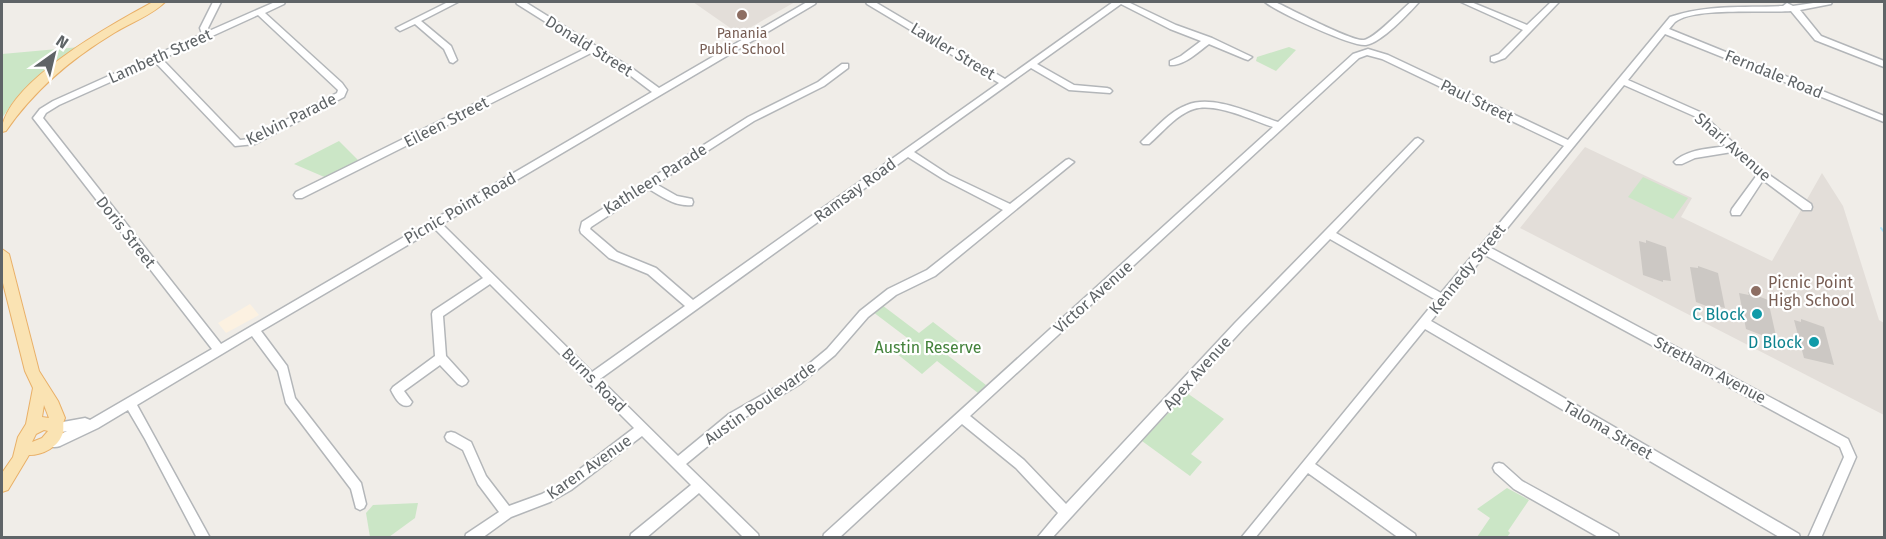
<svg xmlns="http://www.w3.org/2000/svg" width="1886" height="539" font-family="'Fira Sans',sans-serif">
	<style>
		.commercial { fill: #fcf1e1 }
		.education { fill: #e3ded9 }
		.green { fill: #cbe6c6 }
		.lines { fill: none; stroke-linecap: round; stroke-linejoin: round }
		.stream { stroke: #aee5fa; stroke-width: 2 }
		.building { fill: #ccc8c4 }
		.minor-casing { stroke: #b3b6b9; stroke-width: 3 }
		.major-casing { stroke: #e9b068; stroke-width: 2 }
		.minor { fill: #fff; fill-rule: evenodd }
		.major { fill: #fae3b3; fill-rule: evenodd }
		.education-dot { fill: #8d6e63; stroke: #fff; stroke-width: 2 }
		.culture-dot { fill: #0f9aa8; stroke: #fff; stroke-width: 2 }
		.labels { text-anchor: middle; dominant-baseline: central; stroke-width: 4.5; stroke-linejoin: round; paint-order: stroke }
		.far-education-label { font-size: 14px; fill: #785e54; stroke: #fff }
		.street-label { font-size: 16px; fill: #5f6467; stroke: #fff }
		.education-label { font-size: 16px; fill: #785e54; stroke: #fff; text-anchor: start }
		.culture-label { font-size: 16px; fill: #0d838f; stroke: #fff; text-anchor: end }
		.park-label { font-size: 16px; fill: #43823b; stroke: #fff }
	</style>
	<rect width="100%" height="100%" fill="#f0ede8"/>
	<path class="commercial" d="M250,304L259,315L226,333L218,323Z"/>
	<path class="education" d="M693,2H795L739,34Z
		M1585,147L1692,198L1681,217L1772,261L1822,173L1843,206L1879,320L1884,323V415L1520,228Z"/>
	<path class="green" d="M80,47L16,98L2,118V54Z
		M1289,47L1296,50L1276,71L1256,61L1257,57Z
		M339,141L361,163L329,179L294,164Z
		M1643,177L1688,198L1673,219L1628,197Z
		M882,305L919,333L933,322L959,342L946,354L986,385L978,393L937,361L922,374L896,353L910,340L873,312Z
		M1187,393L1224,419L1191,454L1202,462L1190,476L1142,441Z
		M1507,488L1529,500L1508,531L1510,533L1507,537H1477L1490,518L1477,509Z
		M418,503L415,518L389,537H370L366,513L373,505Z"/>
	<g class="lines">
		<path class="stream" d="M1881,228L1884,232"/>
	</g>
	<path class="building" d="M1646,240L1666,247L1671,281L1663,280V282L1643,275L1639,241L1646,243Z
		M1698,266L1718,273L1725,308L1716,306L1717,310L1696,302L1690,267L1698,268Z
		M1748,292L1768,300L1776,336L1768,334L1769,338L1746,329L1739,293L1749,295Z
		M1801,319L1824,327L1834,365L1804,358L1794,320L1801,322Z"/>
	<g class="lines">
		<g class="minor-casing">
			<path id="minor" d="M213,2H221L208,28L209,31L275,2H285L284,4L265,13L342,83L347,90L344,97L255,144L235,146L155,62L59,105L46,113L43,118L221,344L652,92L627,73L593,52L302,198H296L294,195L296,192L587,48L517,4L516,2H525L633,69L659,88L807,2H816L815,4L442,224L592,372L685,306L648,274L609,258L581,233L580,230L582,222L748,117L818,82L842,64H848V68L824,86L754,121L656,184L677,196L692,199L693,202L692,205C676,207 662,197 649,189L591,227L590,229L617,252L656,268L693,300L999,83L867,4L866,2H875L1005,79L1113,2H1128L1176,25L1212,38L1252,57L1248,60L1245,59L1209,44C1198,52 1184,66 1170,65V61L1181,56L1201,41L1170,29L1121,4L1037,64L1074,85L1107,88L1110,89L1112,91L1110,93L1069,90L1031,68L914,152L949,175L1010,204L1066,160L1069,159L1074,162L935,276L896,295L868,317L835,355L800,384L737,422L686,464L758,534L759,538H744L699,493L646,538H630L631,534L691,485L642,436L571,490L550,502L511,517L482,538H465L466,534L499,512L478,484L463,450L447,441L445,437L447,433L451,432L455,433L471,442L486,476L509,506L542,494L563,482L634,428L490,284L443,316L446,356L466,378L468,381L466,384L462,386L458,384L440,365L404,391L412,402L410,405C401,409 395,398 391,390L393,387L435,356L432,314L433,311L483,278L435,229L261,331L287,366L295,398L361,483L366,504L364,508L360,510L356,508L351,489L286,403L278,371L252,336L137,405L210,538H197L145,439L128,410L98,428L60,446C55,448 50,447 45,445L43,441L45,437H55L67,431L56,433L52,432L50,428L52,424L85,418L90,420L212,349L33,118L40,109L53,101L202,34L200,28ZM258,15L338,90L337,93L250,139L240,140L162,59ZM908,157L943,179L1003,210L927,270L888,289L860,311L827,349L792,378L729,414L678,456L600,379Z
				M448,2H458L421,21L451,46L457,60L453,63L450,62L444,49L415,24L400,31L396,28Z
				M1265,2H1275C1289,8 1352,42 1364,40C1374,39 1402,9 1411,2H1419C1409,13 1381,43 1366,45C1352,47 1277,12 1265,2Z
				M1461,2H1471L1527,25L1551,2H1559L1505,58L1494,62L1491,61V57L1499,54L1523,30Z
				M1820,2H1832L1831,4L1800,10L1821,36L1884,61V67L1815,40L1791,11C1765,13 1693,7 1675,22C1673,24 1671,27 1669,29L1884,116V122L1665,34L1628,80L1700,112L1765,172L1811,204L1812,207L1811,210H1803L1763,180L1740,215H1732L1731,212L1732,209L1757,175L1732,152L1695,158L1682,164H1676L1674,162C1687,149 1709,149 1726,146L1694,116L1624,85L1491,248L1848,439L1856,457L1821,538H1808L1844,457L1840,447L1485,255L1431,321L1799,534L1800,538H1781L1425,329L1315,464L1415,534L1416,538H1399L1308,473L1255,538H1241L1436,300L1330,239L1243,329L1052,538H1037L1058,513L1016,468L962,424L839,538H823L824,534L1273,127C1252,120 1215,102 1194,109C1177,114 1162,133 1149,144H1143L1141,142L1143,140C1156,128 1170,111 1187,105C1213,94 1253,114 1278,122L1353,54L1368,49L1388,55L1568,140L1670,17C1707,4 1745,8 1783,6L1787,3L1793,6ZM1367,55L1382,59L1564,146L1441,293L1336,233L1423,141L1418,138L1415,139L1235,323L1066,504L1024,460L970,416L1359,58Z
				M1499,463L1503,464L1522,481L1618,534L1619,538H1600L1514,489L1495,472L1493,468L1495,464Z"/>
		</g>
		<g class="major-casing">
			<path id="major" d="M153,2H165C152,15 130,23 114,33C71,59 35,89 6,131L2,132C2,84 114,23 153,2Z
				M2,249L9,254L39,371L58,401L65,418C62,424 64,426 63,432C59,447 43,455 29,455L8,490L2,492V473L13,457L18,437L26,424L33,388L25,371L2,279ZM44,405L49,418L42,417ZM44,430L48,431L42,438L32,442L36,434Z"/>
		</g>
		<use href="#minor" class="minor"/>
		<use href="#major" class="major"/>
	</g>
	<g class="education-dot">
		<circle cx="742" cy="15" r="6"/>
		<circle cx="1756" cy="291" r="6"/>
	</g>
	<g class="culture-dot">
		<circle cx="1757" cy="314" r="6"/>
		<circle cx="1814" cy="342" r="6"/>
	</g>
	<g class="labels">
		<g class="far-education-label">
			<text x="742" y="33">Panania<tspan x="742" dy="16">Public School</tspan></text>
		</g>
		<g class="street-label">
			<text transform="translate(589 46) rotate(32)">Donald Street</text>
			<text transform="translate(953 51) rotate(31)">Lawler Street</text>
			<text transform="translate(160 56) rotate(-24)">Lambeth Street</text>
			<text transform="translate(1774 74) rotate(22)">Ferndale Road</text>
			<text transform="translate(1477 101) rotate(26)">Paul Street</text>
			<text transform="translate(291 119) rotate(-26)">Kelvin Parade</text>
			<text transform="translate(446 122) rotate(-27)">Eileen Street</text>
			<text transform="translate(1733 147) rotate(41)">Shari Avenue</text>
			<text transform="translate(655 179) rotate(-32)">Kathleen Parade</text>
			<text transform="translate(855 190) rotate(-36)">Ramsay Road</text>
			<text transform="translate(460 208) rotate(-30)">Picnic Point Road</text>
			<text transform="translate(126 232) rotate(52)">Doris Street</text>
			<text transform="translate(1467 269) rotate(-51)">Kennedy Street</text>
			<text transform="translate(1093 297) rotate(-42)">Victor Avenue</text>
			<text transform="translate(1710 370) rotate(28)">Stretham Avenue</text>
			<text transform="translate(1197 373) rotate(-48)">Apex Avenue</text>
			<text transform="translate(594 380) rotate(45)">Burns Road</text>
			<text transform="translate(760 403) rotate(-35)">Austin Boulevarde</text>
			<text transform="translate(1608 430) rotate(30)">Taloma Street</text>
			<text transform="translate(589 467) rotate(-35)">Karen Avenue</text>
		</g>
		<g class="education-label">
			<text x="1768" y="282">Picnic Point<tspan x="1768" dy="18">High School</tspan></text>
		</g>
		<g class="culture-label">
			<text x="1745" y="314">C Block</text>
			<text x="1802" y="342">D Block</text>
		</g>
		<g class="park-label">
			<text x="928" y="347">Austin Reserve</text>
		</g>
	</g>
	<rect width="1886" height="539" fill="none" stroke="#5f6467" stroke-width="6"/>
	<g transform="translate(54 54) rotate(34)" stroke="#ffffff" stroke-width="4.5" paint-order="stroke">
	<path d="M0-4.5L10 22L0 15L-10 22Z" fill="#5f6467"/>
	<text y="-9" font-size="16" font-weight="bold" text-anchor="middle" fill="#5f6467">N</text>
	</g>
</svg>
